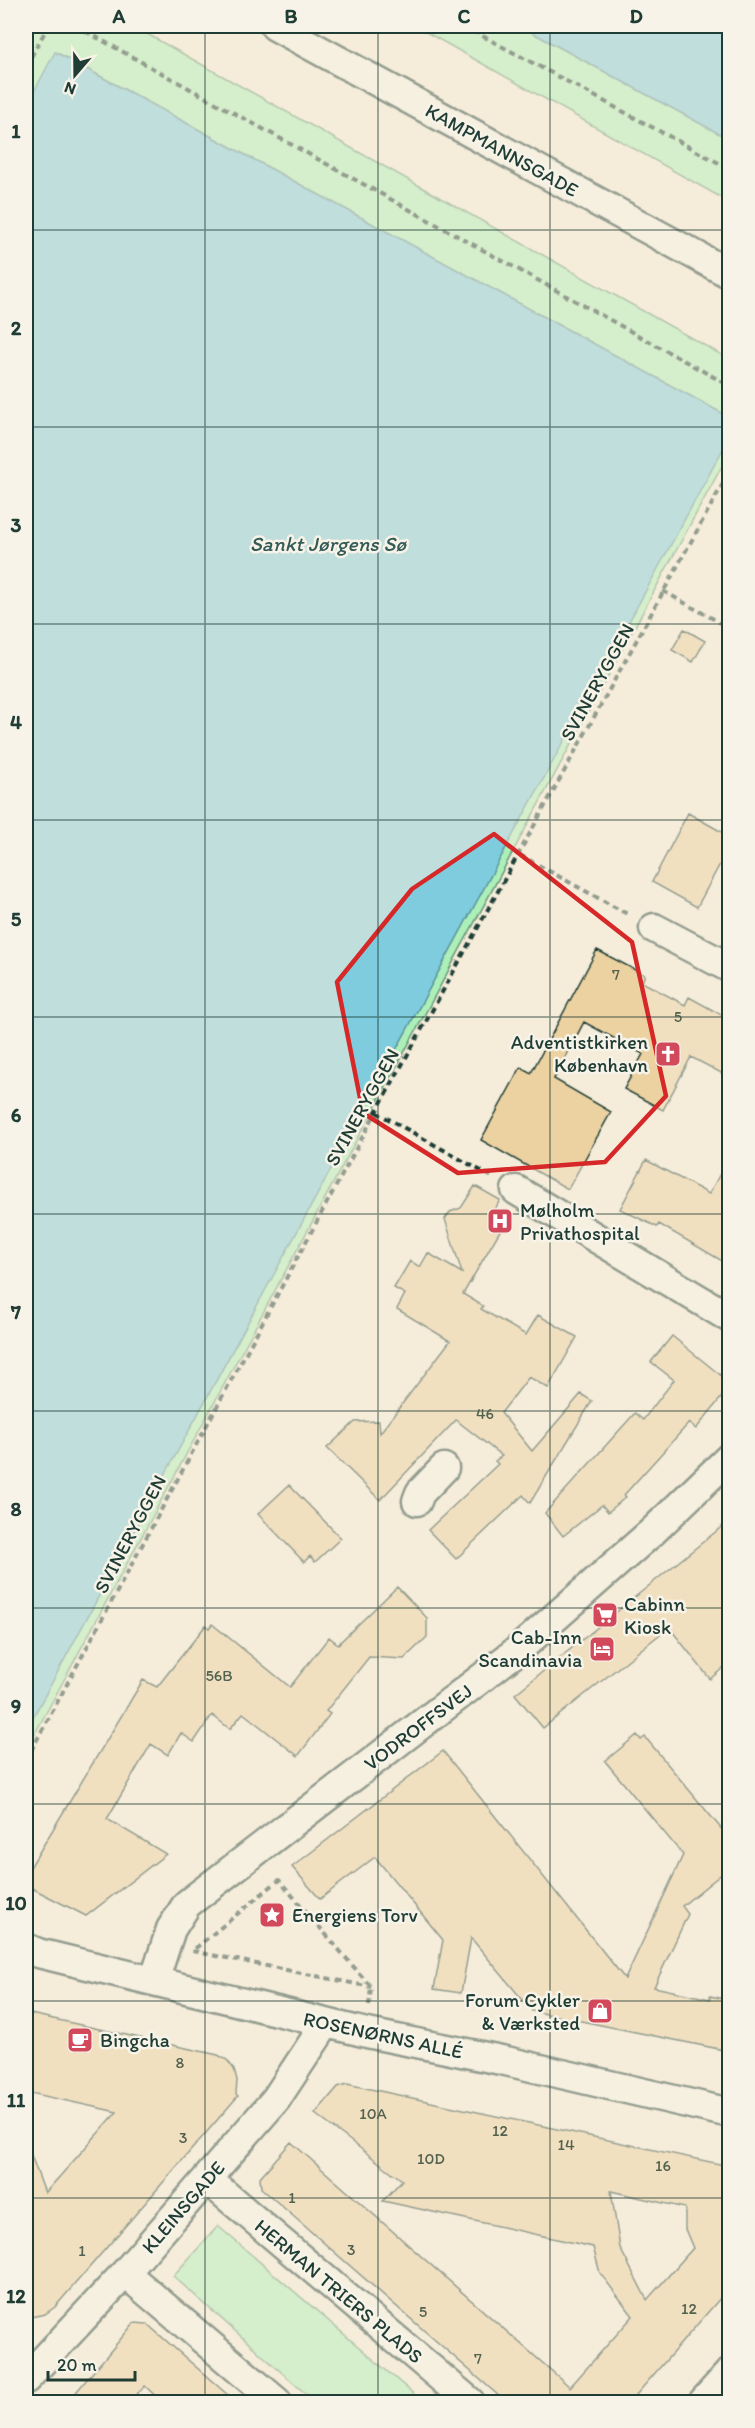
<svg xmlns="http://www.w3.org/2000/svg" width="755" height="2428" font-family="Itim,sans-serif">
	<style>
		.green { fill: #adefb8; stroke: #669676; stroke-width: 1.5 }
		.water { fill: #7fccde; stroke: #59939a; stroke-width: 1.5 }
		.building { fill: #ecd1a1; stroke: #1f3d34; stroke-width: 1.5; fill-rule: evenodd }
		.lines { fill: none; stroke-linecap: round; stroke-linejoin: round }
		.minor-casing { stroke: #1f3d34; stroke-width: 33 }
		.path { stroke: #1f3d34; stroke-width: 4; stroke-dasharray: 6 4.5; stroke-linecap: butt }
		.minor { stroke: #f7f3e8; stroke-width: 28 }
		.marked { fill: none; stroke: #d62828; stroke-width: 4.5; stroke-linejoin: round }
		.grid { fill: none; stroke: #1f3d34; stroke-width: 1.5; stroke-opacity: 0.55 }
		.labels { text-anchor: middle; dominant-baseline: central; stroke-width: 5; stroke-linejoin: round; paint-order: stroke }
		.number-label { font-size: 16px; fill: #52624f }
		.street-label { font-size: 20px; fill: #1f3d34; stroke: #f7f3e8 }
		.poi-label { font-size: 20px; fill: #1f3d34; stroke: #f7f3e8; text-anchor: start }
		.water-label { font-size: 21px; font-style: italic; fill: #325a56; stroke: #f7f3e8 }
		.neatline { fill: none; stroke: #1f3d34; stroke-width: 2 }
		.grid-label { font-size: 20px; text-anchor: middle; font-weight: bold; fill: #1f3d34 }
	</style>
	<rect width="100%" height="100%" fill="#f5ecda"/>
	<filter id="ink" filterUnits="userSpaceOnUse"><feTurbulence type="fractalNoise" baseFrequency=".0167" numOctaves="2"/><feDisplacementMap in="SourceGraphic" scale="12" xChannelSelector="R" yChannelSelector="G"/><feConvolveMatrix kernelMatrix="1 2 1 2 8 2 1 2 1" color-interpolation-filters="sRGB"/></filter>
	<g filter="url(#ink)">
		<path class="green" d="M30,26H133L729,359V417L56,52L26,107V34Z
			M415,26H520L729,139V202Z
			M729,436V453L26,1750V1730Z
			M218,2226L423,2402H315L173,2276Z"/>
		<path class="water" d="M520,26H729V139Z
			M55,52L729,417L730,436L26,1730V107Z"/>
		<path class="building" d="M684,629L705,641L693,662L672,650Z
			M688,813L729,836V847L697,907L652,882Z
			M597,950L645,975L642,982L685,1005L689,997L729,1019V1077L691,1057L663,1110L624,1089L643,1054L584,1022L554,1079L611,1112L568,1189L481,1140L521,1067L531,1073Z
			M729,1157V1265L659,1224L657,1227L620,1209L646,1160L709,1194Z
			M475,1186L500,1200L495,1209L508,1217L463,1294L483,1306L481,1309L526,1335L538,1315L577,1337L548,1388L529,1377L501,1413L532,1451L581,1394L592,1401L530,1503L523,1495L456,1559L428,1530L498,1464L495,1461L502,1456L456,1420L380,1500L327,1448L355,1422L379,1421L380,1433L450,1341L397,1309L405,1294L394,1288L410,1261L420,1267L428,1253L462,1273L445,1219L450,1212L461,1208Z
			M672,1336L729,1382V1388L696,1429L689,1423L624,1495L626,1497L608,1512L602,1505L563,1536L545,1513L635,1413L643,1420L674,1380L651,1362Z
			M289,1485L341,1538L315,1562L310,1556L304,1562L258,1514Z
			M729,1521V1663L710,1679L669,1627L543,1728L515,1694Z
			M397,1587L427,1618V1637L404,1659L369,1657L326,1711L330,1714L298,1756L243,1713L230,1729L212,1715L194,1742L181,1733L168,1755L151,1744L107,1819L166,1854L86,1916L26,1885V1874L143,1680L157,1687L206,1625L209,1628L212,1624L290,1687L329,1637L338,1644Z
			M637,1735L641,1740L645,1737L729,1838V1868L682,1906L688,1914L654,1987L710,1999V1996L729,2000V2051L532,2011L471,1938L461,1993L434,1989L443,1940L375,1857L320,1899L292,1867L443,1751L625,1979L683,1855L605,1761Z
			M26,2013L218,2055L227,2060L234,2069L237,2080L236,2094L238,2096L55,2307L45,2314L26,2318V2147H28L45,2193L117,2112L26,2092Z
			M347,2084L729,2166V2288L629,2403H507L261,2188L260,2177L291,2142L570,2387L633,2316L600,2273L593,2247L383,2201L402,2180L315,2114L338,2087ZM611,2191L685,2208V2229L693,2248L647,2300L620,2248Z
			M134,2323L147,2324L237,2403H163L145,2386L127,2403H67Z"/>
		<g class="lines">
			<g class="minor-casing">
				<path id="minor" d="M275,26L730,274
					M654,928L730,968
					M516,1190L730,1318
					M417,1501L420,1493L444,1468
					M26,1948L38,1953L367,2033L506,2061L730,2113
					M154,1981L171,1929L187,1904L518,1650L652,1532L730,1457
					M208,2180L470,2402
					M125,2273L277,2402
					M26,2379L125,2273L276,2099L326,2023
					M703,2402L730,2372"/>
			</g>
			<path class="path" d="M76,26L730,386
				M464,26L730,169
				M26,66L48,26
				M663,591L730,628
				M520,855L629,915
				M376,1112L492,1177
				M26,1760L376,1112L730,471
				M369,2006L371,1987L279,1880L192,1951L371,1987"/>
			<use href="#minor" class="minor"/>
		</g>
	</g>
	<path d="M0 0H755V2428H0ZM494,834L632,942L666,1096L605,1162L458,1173L363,1113L337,982L412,889Z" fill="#f5ecda" fill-opacity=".55" fill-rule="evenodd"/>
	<path class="marked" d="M494,834L632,942L666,1096L605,1162L458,1173L363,1113L337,982L412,889Z"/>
	<path class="grid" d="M205,26V2402M378,26V2402M550,26V2402M26,230H730M26,427H730M26,624H730M26,820H730M26,1017H730M26,1214H730M26,1411H730M26,1608H730M26,1804H730M26,2001H730M26,2198H730"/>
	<defs>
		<g id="church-square" transform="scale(1.35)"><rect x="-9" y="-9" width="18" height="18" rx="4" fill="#d1495b" stroke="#f7f3e8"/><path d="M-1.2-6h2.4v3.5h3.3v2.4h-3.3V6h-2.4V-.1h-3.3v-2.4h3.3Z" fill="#fff"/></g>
		<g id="hospital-square" transform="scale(1.35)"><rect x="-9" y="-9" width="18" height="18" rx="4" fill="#d1495b" stroke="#f7f3e8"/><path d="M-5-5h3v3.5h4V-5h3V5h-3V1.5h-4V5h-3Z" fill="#fff"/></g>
		<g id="supermarket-square" transform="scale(1.35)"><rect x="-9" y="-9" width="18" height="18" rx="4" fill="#d1495b" stroke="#f7f3e8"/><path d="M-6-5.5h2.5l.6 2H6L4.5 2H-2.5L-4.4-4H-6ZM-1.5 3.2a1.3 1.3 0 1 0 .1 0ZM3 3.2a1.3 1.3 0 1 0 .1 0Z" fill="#fff"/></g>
		<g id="hotel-square" transform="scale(1.35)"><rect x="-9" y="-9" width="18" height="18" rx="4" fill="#d1495b" stroke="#f7f3e8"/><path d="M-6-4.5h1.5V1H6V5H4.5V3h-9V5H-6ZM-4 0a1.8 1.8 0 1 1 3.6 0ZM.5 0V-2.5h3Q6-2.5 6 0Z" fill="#fff"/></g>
		<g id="sight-square" transform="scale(1.35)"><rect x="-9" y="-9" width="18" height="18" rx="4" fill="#d1495b" stroke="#f7f3e8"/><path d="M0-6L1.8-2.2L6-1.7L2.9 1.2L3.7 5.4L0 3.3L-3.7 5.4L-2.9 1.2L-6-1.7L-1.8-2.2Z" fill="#fff"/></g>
		<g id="shop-square" transform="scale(1.35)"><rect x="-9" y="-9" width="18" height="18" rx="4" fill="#d1495b" stroke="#f7f3e8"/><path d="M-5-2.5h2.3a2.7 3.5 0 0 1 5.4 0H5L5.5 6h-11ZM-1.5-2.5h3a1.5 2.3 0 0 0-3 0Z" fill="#fff"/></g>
		<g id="cafe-square" transform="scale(1.35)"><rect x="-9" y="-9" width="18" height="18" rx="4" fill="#d1495b" stroke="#f7f3e8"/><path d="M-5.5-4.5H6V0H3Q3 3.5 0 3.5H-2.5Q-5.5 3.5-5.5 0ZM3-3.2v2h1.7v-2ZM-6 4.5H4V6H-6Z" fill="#fff"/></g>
	</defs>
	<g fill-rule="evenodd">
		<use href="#church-square" x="668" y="1054"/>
		<use href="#hospital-square" x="500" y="1221"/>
		<use href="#supermarket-square" x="605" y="1615"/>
		<use href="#hotel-square" x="602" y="1649"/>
		<use href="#sight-square" x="272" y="1915"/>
		<use href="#shop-square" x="600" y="2011"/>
		<use href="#cafe-square" x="80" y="2040"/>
	</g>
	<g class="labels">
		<g class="number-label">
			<text x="616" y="974">7</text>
			<text x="678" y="1016">5</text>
			<text x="485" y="1413">46</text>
			<text x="219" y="1675">56B</text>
			<text x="180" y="2062">8</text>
			<text x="373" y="2113">10A</text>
			<text x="500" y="2130">12</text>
			<text x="183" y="2137">3</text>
			<text x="566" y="2144">14</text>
			<text x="431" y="2158">10D</text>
			<text x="663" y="2165">16</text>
			<text x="292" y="2197">1</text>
			<text x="351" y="2249">3</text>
			<text x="82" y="2250">1</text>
			<text x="689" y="2308">12</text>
			<text x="423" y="2311">5</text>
			<text x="478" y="2358">7</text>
		</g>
		<g class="street-label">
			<text transform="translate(502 150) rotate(29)">KAMPMANNSGADE</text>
			<text transform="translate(597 682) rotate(-61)">SVINERYGGEN</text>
			<text transform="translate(362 1107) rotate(-61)">SVINERYGGEN</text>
			<text transform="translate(130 1534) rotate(-62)">SVINERYGGEN</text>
			<text transform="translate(418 1727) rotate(-37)">VODROFFSVEJ</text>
			<text transform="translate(383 2035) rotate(12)">ROSENØRNS ALLÉ</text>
			<text transform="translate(183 2207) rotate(-49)">KLEINSGADE</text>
			<text transform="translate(339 2291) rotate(40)">HERMAN TRIERS PLADS</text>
		</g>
		<g class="poi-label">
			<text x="648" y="1042" text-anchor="end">Adventistkirken<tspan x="648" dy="23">København</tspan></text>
			<text x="520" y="1210">Mølholm<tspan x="520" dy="23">Privathospital</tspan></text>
			<text x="624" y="1604">Cabinn<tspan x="624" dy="23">Kiosk</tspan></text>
			<text x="582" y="1637" text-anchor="end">Cab-Inn<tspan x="582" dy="23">Scandinavia</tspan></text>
			<text x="292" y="1915">Energiens Torv</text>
			<text x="580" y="2000" text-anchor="end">Forum Cykler<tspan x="580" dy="23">&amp; Værksted</tspan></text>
			<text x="100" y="2040">Bingcha</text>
		</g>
		<g class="water-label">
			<text x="328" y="543">Sankt Jørgens Sø</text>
		</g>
	</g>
	<rect width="755" height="2428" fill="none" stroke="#f7f3e8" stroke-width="66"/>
	<g transform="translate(75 75) rotate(200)" stroke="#f7f3e8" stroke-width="4.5" paint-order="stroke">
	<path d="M0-4.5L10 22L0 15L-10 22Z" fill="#1f3d34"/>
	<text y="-9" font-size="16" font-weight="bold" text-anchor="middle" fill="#1f3d34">N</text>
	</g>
	<path d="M48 2371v9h87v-9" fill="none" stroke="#1f3d34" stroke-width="3"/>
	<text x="57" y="2371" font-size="18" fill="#1f3d34" stroke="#f7f3e8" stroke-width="4.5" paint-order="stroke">20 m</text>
	<rect x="33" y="33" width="689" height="2362" class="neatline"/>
	<g class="grid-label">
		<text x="119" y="23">A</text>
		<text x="291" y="23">B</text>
		<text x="464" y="23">C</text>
		<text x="636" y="23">D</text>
		<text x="16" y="138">1</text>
		<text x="16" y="335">2</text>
		<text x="16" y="532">3</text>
		<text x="16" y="729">4</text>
		<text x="16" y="926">5</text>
		<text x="16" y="1122">6</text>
		<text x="16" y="1319">7</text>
		<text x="16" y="1516">8</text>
		<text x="16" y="1713">9</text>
		<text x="16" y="1910">10</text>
		<text x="16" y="2107">11</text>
		<text x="16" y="2303">12</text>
	</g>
</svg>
